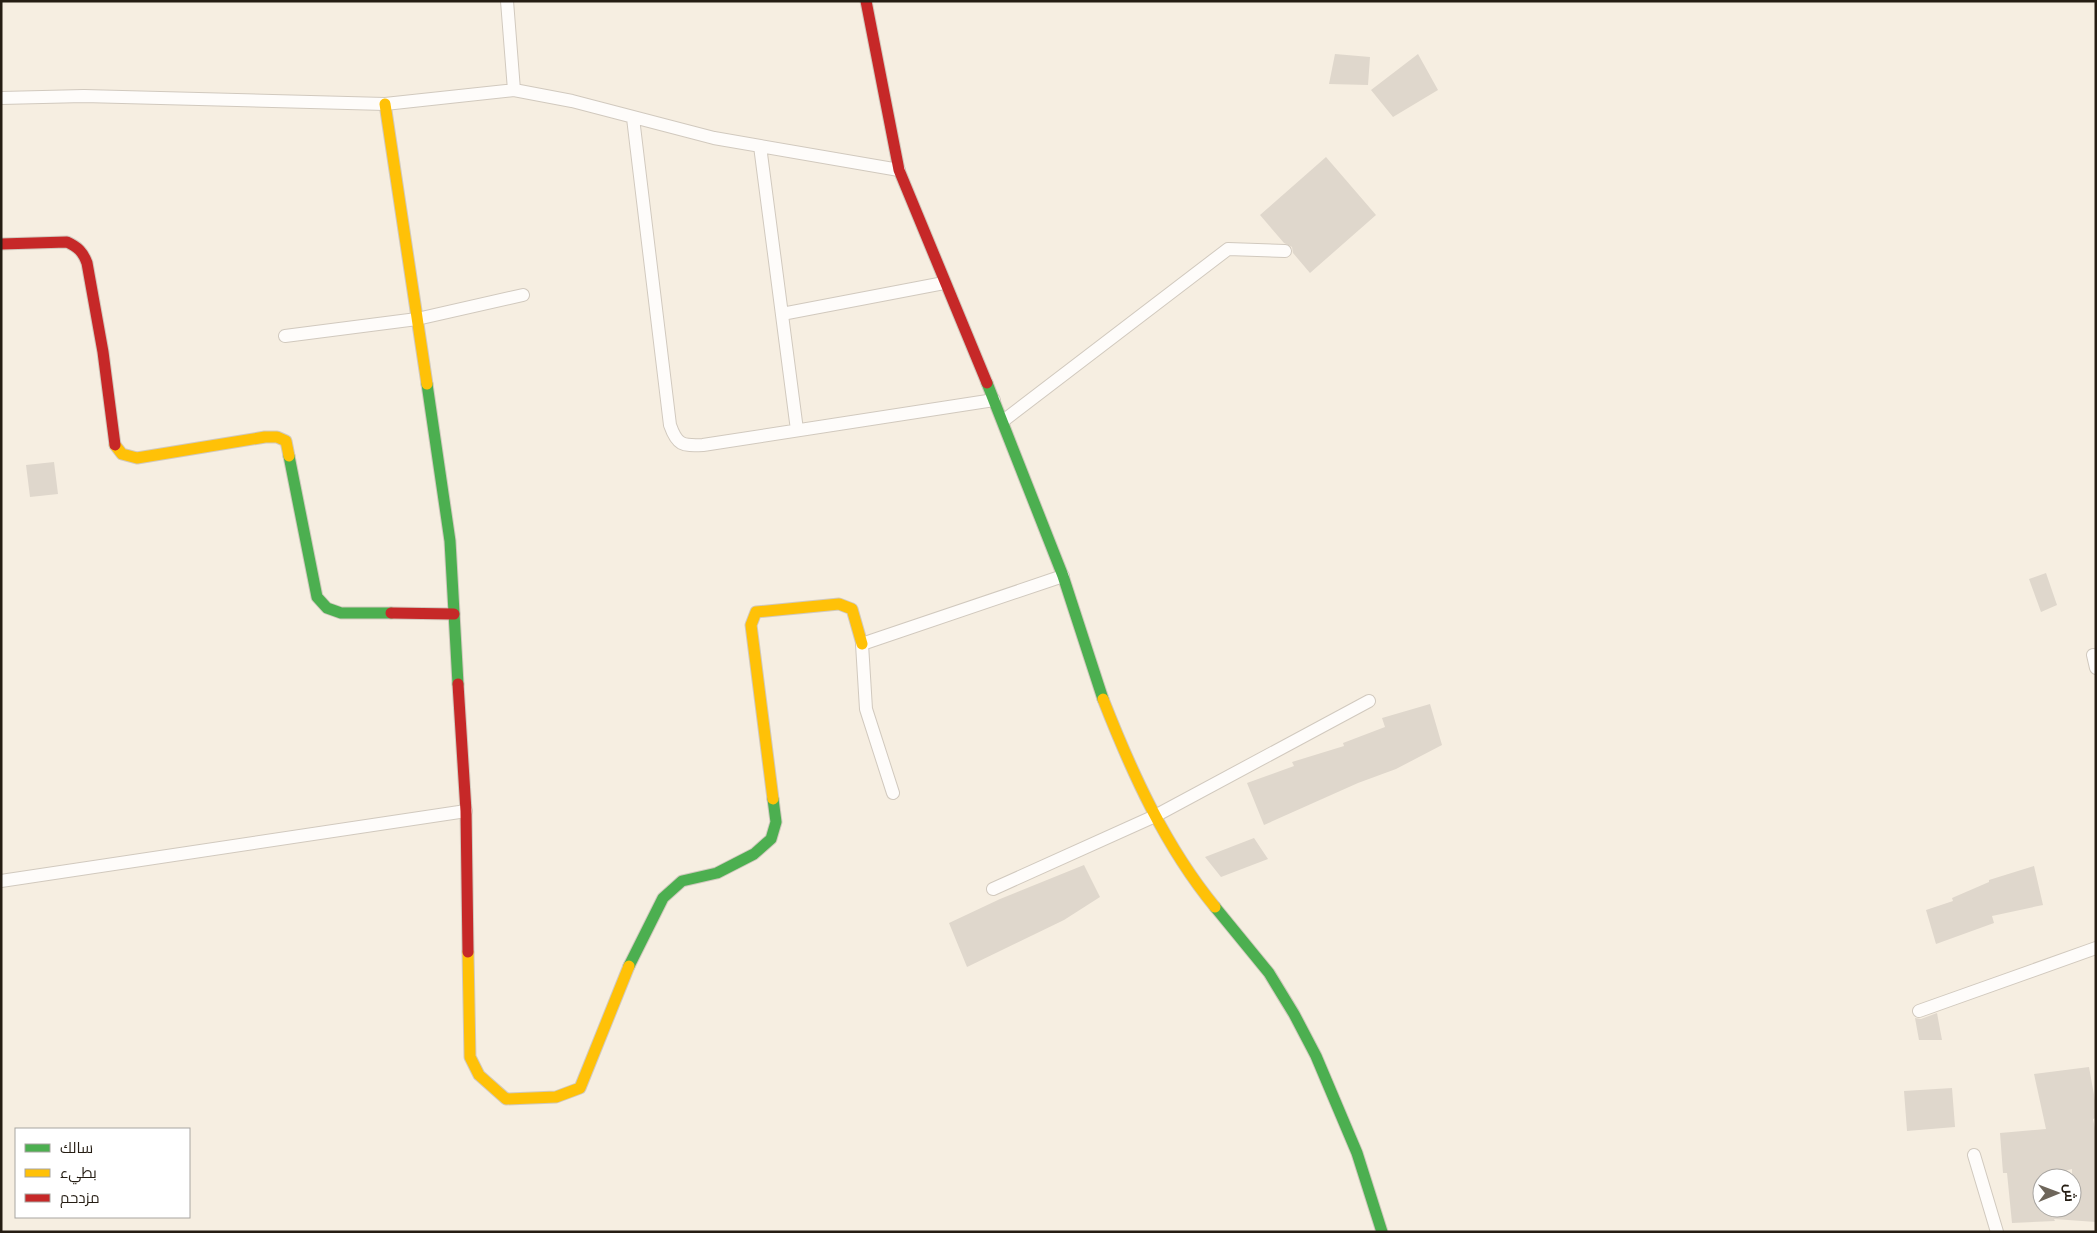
<svg xmlns="http://www.w3.org/2000/svg" width="2097" height="1233" font-family="'Work Sans',Cairo,sans-serif">
	<style>
		.building { fill: #dfd7cc; fill-rule: evenodd }
		.lines { fill: none; stroke-linecap: round; stroke-linejoin: round }
		.street-casing { stroke: #d1c9be; stroke-width: 14 }
		.fast-casing { stroke: #d1c9be; stroke-width: 13 }
		.slow-casing { stroke: #d1c9be; stroke-width: 13 }
		.jam-casing { stroke: #d1c9be; stroke-width: 13 }
		.street { stroke: #fefcfa; stroke-width: 12 }
		.fast { stroke: #4caf50; stroke-width: 11 }
		.slow { stroke: #ffc107; stroke-width: 11 }
		.jam { stroke: #c62828; stroke-width: 11 }
	</style>
	<rect width="100%" height="100%" fill="#f6eee1"/>
	<path class="building" d="M1335,54L1370,57L1368,85L1329,84Z
		M1418,54L1438,90L1393,117L1371,90Z
		M1326,157L1376,215L1310,273L1293,253L1292,247L1284,243L1260,215Z
		M54,462L58,494L30,497L26,465Z
		M2046,573L2057,605L2041,612L2029,579Z
		M1430,704L1442,745L1396,769L1358,783L1264,825L1247,783L1294,766L1292,762L1344,746L1343,743L1385,727L1382,718Z
		M1254,838L1268,859L1221,877L1205,857Z
		M1084,865L1100,897L1064,920L967,967L949,923L1000,899Z
		M2034,866L2043,905L1992,916L1994,923L1936,944L1926,910L1953,901L1952,898L1989,882V880Z
		M1937,1013L1942,1040H1919L1915,1018L1921,1019Z
		M2089,1067L2096,1106V1118L2093,1119L2096,1133V1222L2054,1219L2055,1221L2012,1223L2007,1173H2003L2000,1133L2046,1129L2034,1074ZM2072,1169V1208H2042V1176Z
		M1952,1088L1955,1127L1907,1131L1904,1091Z"/>
	<g class="lines">
		<g class="street-casing">
			<path id="street" d="M507,1L514,90L572,101L714,138L899,170
				M1,98L84,96L385,104L514,90
				M633,118L670,425C677,445 682,446 703,445L994,400
				M760,146L797,430
				M782,314L944,283
				M285,336L417,319L523,295
				M1003,421L1228,249L1285,251
				M2093,655L2096,668
				M893,793L866,709L862,644L1063,576
				M1,881L466,811
				M993,889L1155,816L1369,701
				M1919,1011L2096,948
				M1974,1155L1997,1232"/>
		</g>
		<g class="fast-casing">
			<path id="fast" d="M987,383L1063,576L1103,699
				M427,384L450,541L458,684
				M289,456L317,597L327,608L341,613H391
				M1215,907L1269,973L1294,1014L1316,1056L1357,1153L1382,1232
				M629,966L663,898L682,881L717,873L754,854L771,839L776,822L773,799"/>
		</g>
		<g class="slow-casing">
			<path id="slow" d="M385,104L427,384
				M115,445L122,454L137,458L265,437H277L286,441L289,456
				M1103,699C1132,773 1165,846 1215,907
				M773,799L751,625L756,612L839,604L852,609L862,644
				M468,952L470,1057L479,1075L506,1099L556,1097L580,1088L629,966"/>
		</g>
		<g class="jam-casing">
			<path id="jam" d="M866,1L899,170L987,383
				M1,244L67,242C78,247 83,252 87,263L103,352L115,445
				M391,613L454,614
				M458,684L466,811L468,952"/>
		</g>
		<use href="#street" class="street"/>
		<use href="#fast" class="fast"/>
		<use href="#slow" class="slow"/>
		<use href="#jam" class="jam"/>
	</g>
	<rect width="2097" height="1233" fill="none" stroke="#251d13" stroke-width="5"/>
	<rect x="15" y="1128" width="175" height="90" fill="#ffffff" stroke="#a8a5a1"/>
	<rect x="25" y="1144" width="25" height="8" fill="#4caf50" stroke="#a8a5a1"/>
	<text x="60" y="1153" font-size="15" fill="#251d13">سالك</text>
	<rect x="25" y="1169" width="25" height="8" fill="#ffc107" stroke="#a8a5a1"/>
	<text x="60" y="1178" font-size="15" fill="#251d13">بطيء</text>
	<rect x="25" y="1194" width="25" height="8" fill="#c62828" stroke="#a8a5a1"/>
	<text x="60" y="1203" font-size="15" fill="#251d13">مزدحم</text>
	<g transform="translate(2057 1193) rotate(89)"><circle r="24" fill="#ffffff" stroke="#a8a5a1"/>
	<path d="M0-4L9 19L0 12L-9 19Z" fill="#6e665b"/>
	<text y="-8" font-size="14" font-weight="bold" text-anchor="middle" fill="#251d13">ش</text>
	</g>
</svg>
